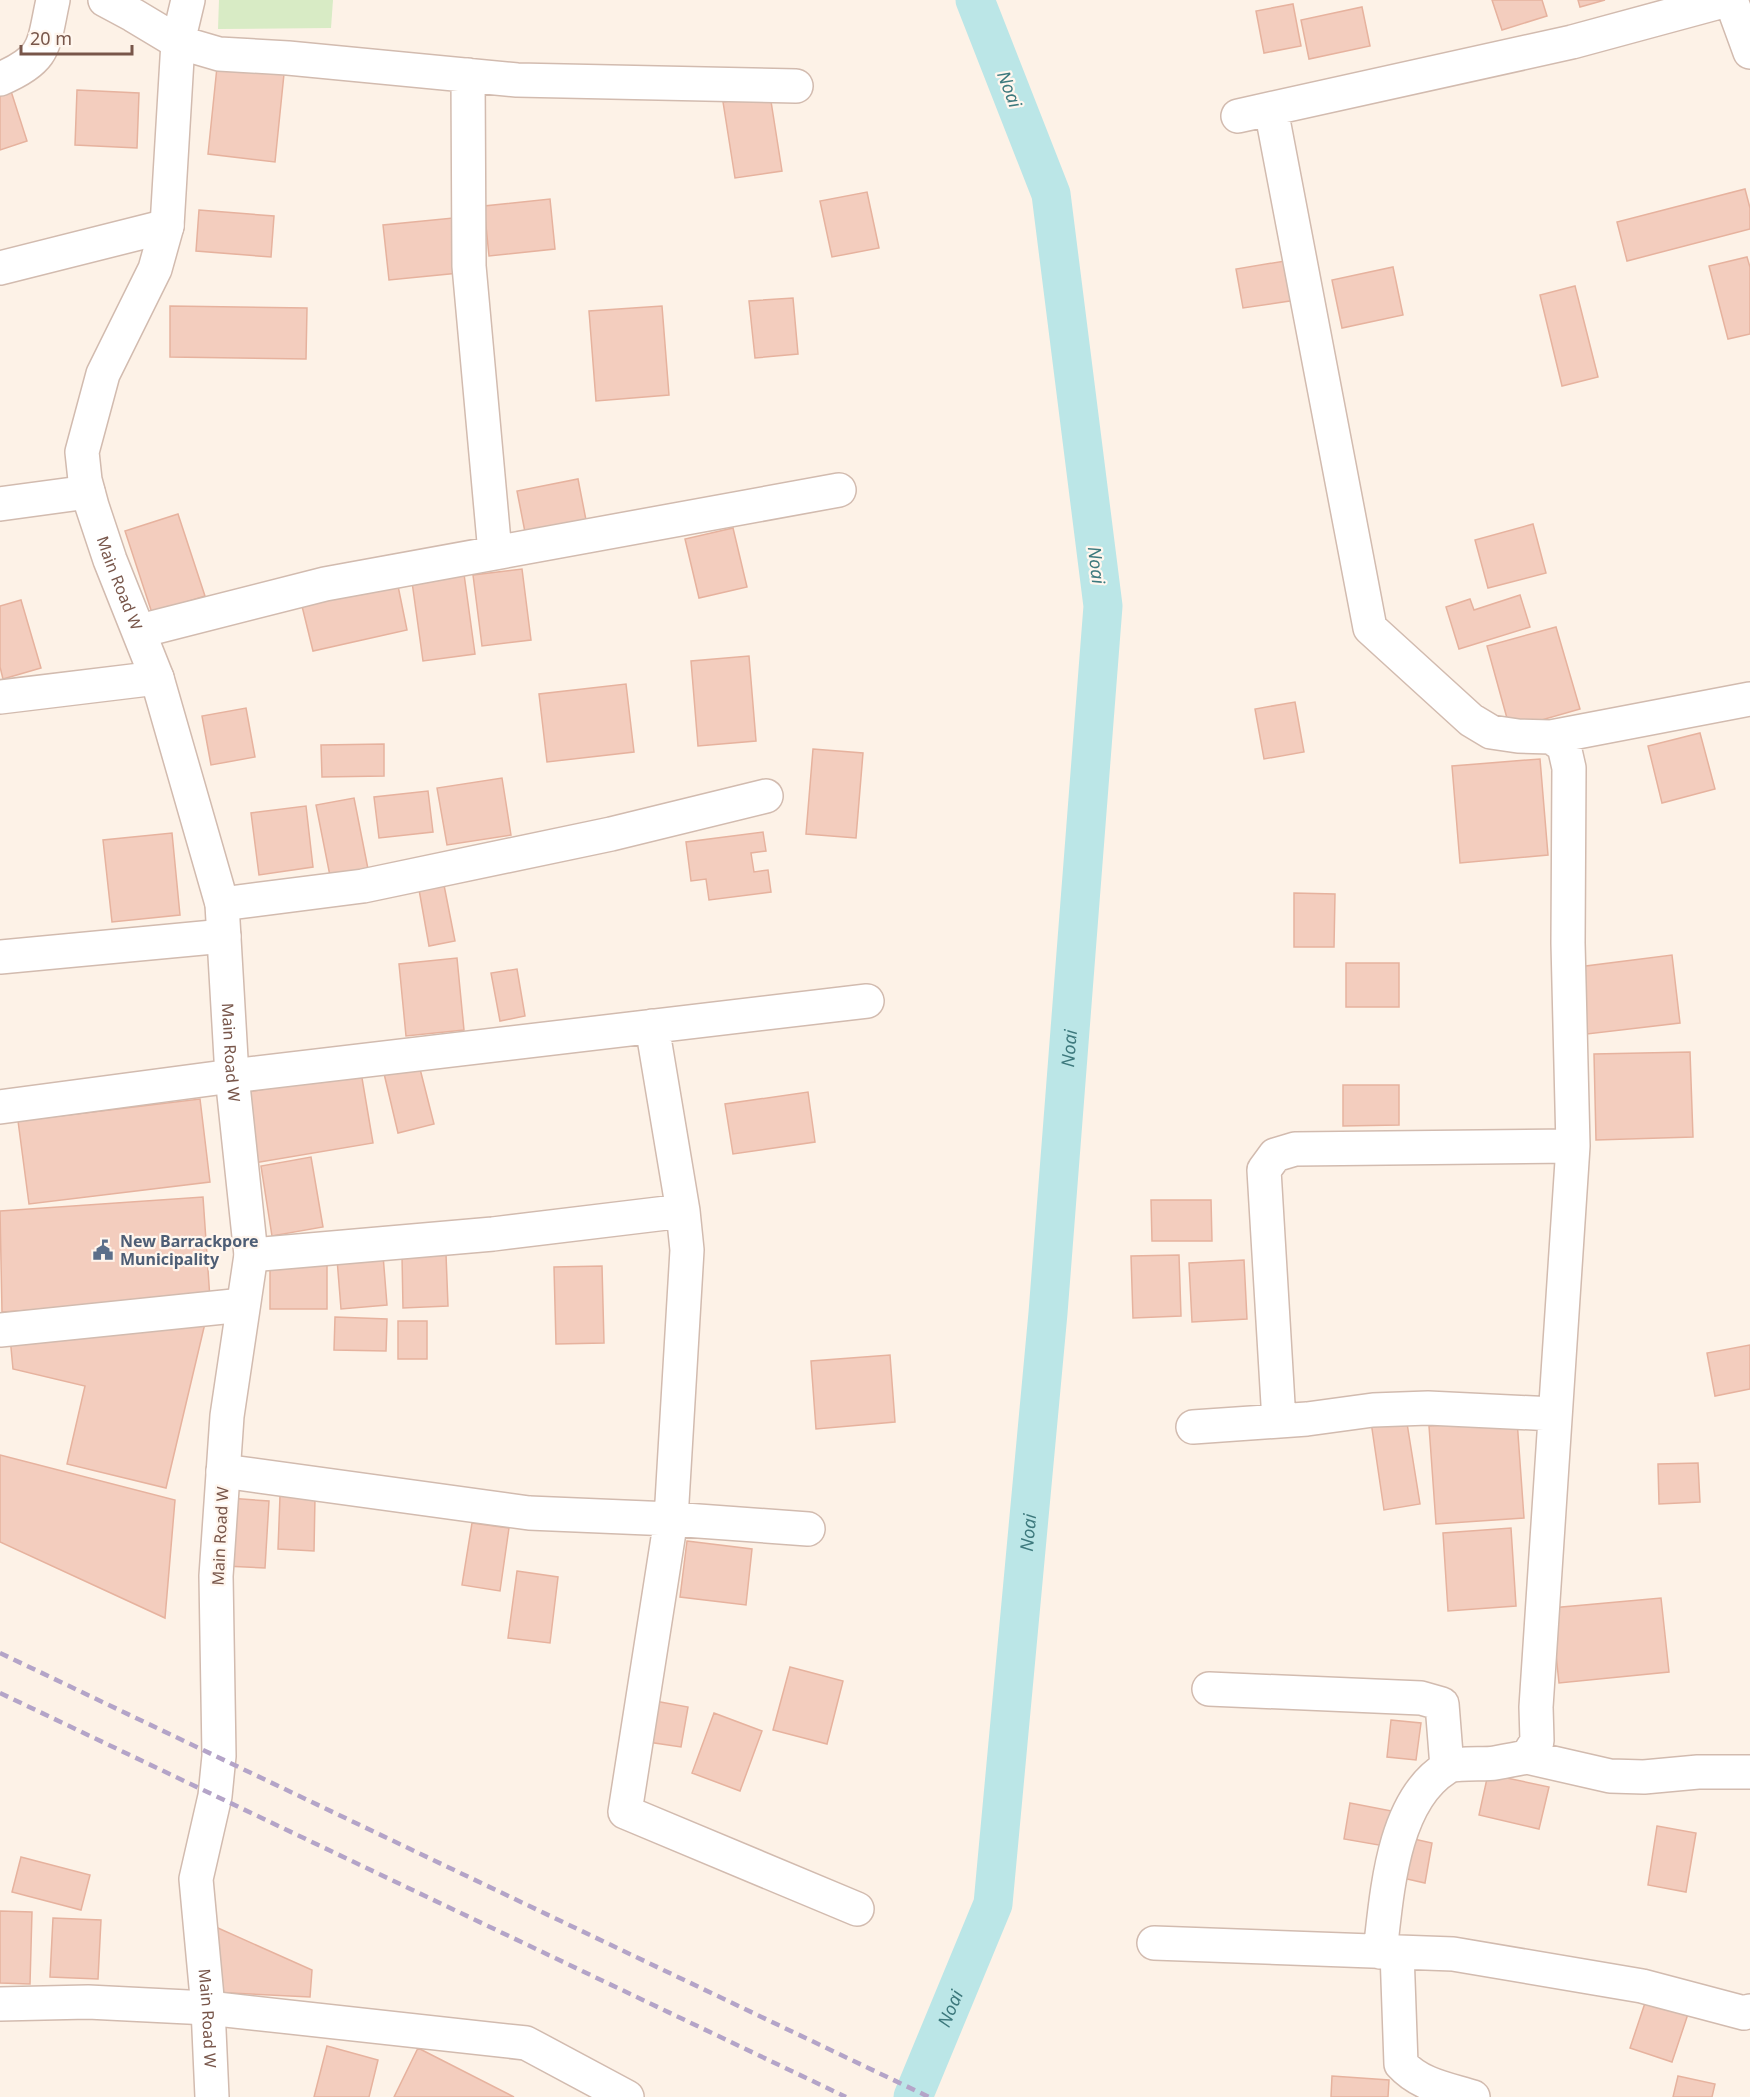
<svg xmlns="http://www.w3.org/2000/svg" width="1750" height="2097" font-family="'Noto Sans',sans-serif">
	<style>
		.green { fill: #d8ebc5 }
		.lines { fill: none; stroke-linecap: round; stroke-linejoin: round }
		.canal { stroke: #bbe6e7; stroke-width: 39 }
		.building { fill: #f3cdbe; stroke: #e6b29e; stroke-width: 1.5 }
		.minor-casing { stroke: #d2bbaf; stroke-width: 36 }
		.tertiary-casing { stroke: #d2bbaf; stroke-width: 36 }
		.minor { stroke: #fff; stroke-width: 33 }
		.tertiary { stroke: #fff; stroke-width: 33 }
		.rail { stroke: #b4a4c8; stroke-width: 4.5; stroke-dasharray: 9 6; stroke-linecap: butt }
		.labels { text-anchor: middle; dominant-baseline: central; stroke-width: 4.5; stroke-linejoin: round; paint-order: stroke }
		.street-label { font-size: 16px; fill: #78564a; stroke: #fff6ee }
		.service-label { font-size: 16px; font-weight: bold; fill: #4e5e75; stroke: #fff6ee; text-anchor: start }
		.water-label { font-size: 18px; font-style: italic; fill: #3d797d; stroke: #fff6ee }
	</style>
	<rect width="100%" height="100%" fill="#fdf2e7"/>
	<path class="green" d="M219,0H333L331,28L218,29Z"/>
	<g class="lines">
		<path class="canal" id="s1" d="M913,2097L993,1904L1048,1313L1103,606L1051,194L975,0"/>
	</g>
	<path class="building" d="M1492,0H1542L1547,16L1502,30Z
		M1578,0H1605L1580,7Z
		M1293,4L1301,46L1264,53L1256,11Z
		M1362,7L1370,46L1309,59L1301,20Z
		M217,67L284,74L275,162L208,154Z
		M10,88L27,141L0,150V91Z
		M77,90L139,93L137,148L75,145Z
		M770,95L782,171L735,178L723,102Z
		M1745,189L1750,208V229L1627,261L1617,222Z
		M867,192L879,248L832,257L820,201Z
		M550,199L555,249L489,256L484,206Z
		M199,210L274,216L271,257L196,251Z
		M453,218L459,273L389,280L383,225Z
		M1747,257L1750,267V334L1728,339L1709,266Z
		M1297,259L1303,299L1243,308L1236,269Z
		M1393,267L1403,315L1342,328L1332,280Z
		M1575,286L1598,377L1562,386L1540,295Z
		M793,298L798,354L755,358L749,301Z
		M170,306L307,308L306,359L170,357Z
		M662,306L669,395L596,401L589,311Z
		M578,479L586,520L525,532L517,491Z
		M178,514L205,596L152,613L125,531Z
		M1533,524L1546,573L1488,588L1475,540Z
		M733,528L747,587L699,598L685,539Z
		M522,569L531,640L482,646L473,575Z
		M464,574L475,654L423,661L412,582Z
		M397,581L407,630L313,651L301,602Z
		M1520,595L1530,627L1459,649L1446,607L1470,599L1474,610Z
		M21,600L41,668L3,679L0,667V606Z
		M1556,627L1580,709L1510,729L1487,646Z
		M749,656L756,741L698,746L691,661Z
		M626,684L634,752L547,762L539,694Z
		M1295,702L1304,752L1264,759L1255,709Z
		M246,708L255,757L211,765L202,716Z
		M1700,733L1715,789L1662,803L1648,746Z
		M384,744V776L322,777L321,745Z
		M813,749L863,753L856,838L806,834Z
		M1540,759L1548,855L1460,863L1452,766Z
		M502,778L511,835L447,845L437,788Z
		M428,791L433,832L379,838L374,797Z
		M354,798L368,869L330,876L316,805Z
		M306,806L313,867L259,875L251,813Z
		M763,832L766,851L751,853L754,872L768,870L771,892L709,900L706,879L691,881L686,842Z
		M172,833L180,915L112,922L103,840Z
		M443,880L455,941L429,946L418,884Z
		M1294,893L1335,894L1334,947H1294Z
		M1672,955L1680,1023L1587,1034L1578,967Z
		M457,958L464,1030L406,1036L399,964Z
		M1346,963H1399V1007H1346Z
		M517,969L525,1016L500,1021L491,973Z
		M1690,1052L1693,1137L1596,1140L1594,1054Z
		M417,1057L434,1124L398,1133L382,1065Z
		M361,1072L373,1143L254,1163L242,1093Z
		M1343,1085H1399V1125L1343,1126Z
		M808,1092L815,1142L733,1154L725,1104Z
		M200,1099L210,1182L29,1204L18,1121Z
		M311,1157L323,1227L272,1236L261,1166Z
		M203,1197L210,1299L2,1312L0,1211Z
		M1151,1200H1211L1212,1241H1152Z
		M446,1254L448,1306L403,1308L402,1256Z
		M383,1255L387,1305L341,1309L337,1259Z
		M1179,1255L1181,1316L1133,1318L1131,1256Z
		M270,1260L327,1261V1309H270Z
		M1244,1260L1247,1319L1192,1322L1189,1263Z
		M602,1266L604,1343L556,1344L554,1267Z
		M335,1317L387,1319L386,1351L334,1350Z
		M206,1319L166,1488L67,1464L85,1386L13,1369L10,1337Z
		M398,1321H427V1359H398Z
		M1750,1345V1389L1715,1396L1707,1353Z
		M890,1355L895,1422L816,1429L811,1361Z
		M1406,1417L1420,1504L1384,1510L1371,1422Z
		M1517,1420L1524,1518L1436,1524L1429,1426Z
		M0,1455L175,1500L165,1618L0,1542Z
		M1698,1463L1700,1502L1659,1504L1658,1464Z
		M280,1496L315,1497L314,1551L278,1549Z
		M228,1498L269,1501L265,1568L225,1566Z
		M472,1523L509,1528L500,1591L462,1585Z
		M1511,1528L1516,1606L1448,1611L1443,1533Z
		M687,1541L752,1549L746,1605L680,1597Z
		M517,1571L558,1577L550,1643L508,1638Z
		M1661,1598L1669,1672L1559,1683L1551,1608Z
		M790,1667L843,1681L827,1744L773,1730Z
		M655,1701L688,1707L681,1747L648,1742Z
		M714,1713L762,1731L740,1791L692,1773Z
		M1391,1720L1421,1723L1416,1760L1387,1757Z
		M1488,1774L1549,1787L1539,1829L1479,1815Z
		M1350,1803L1397,1812L1390,1847L1344,1839Z
		M1657,1826L1696,1833L1686,1892L1648,1885Z
		M1405,1837L1432,1843L1425,1883L1398,1877Z
		M21,1857L90,1875L81,1910L12,1892Z
		M0,1911L32,1912L30,1984L0,1983Z
		M53,1918L101,1920L98,1979L50,1977Z
		M209,1924L312,1970L310,1997L209,1992Z
		M1647,1997L1689,2011L1672,2062L1630,2048Z
		M327,2046L378,2060L369,2097H314Z
		M418,2048L514,2097H394Z
		M1332,2076L1389,2080L1388,2097H1331Z
		M1678,2076L1715,2084L1712,2097H1673Z"/>
	<g class="lines">
		<g class="minor-casing">
			<path id="minor" d="M188,0L178,42L219,54L288,58L517,80L796,86
				M1731,0L1750,52
				M468,75L469,266L495,553
				M0,79C47,59 43,46 53,0
				M1271,109L1370,628L1471,720L1491,732L1518,736L1551,737L1564,746L1569,768L1568,943L1573,1146L1536,1707L1537,1741L1527,1757C1517,1759 1506,1761 1495,1763C1484,1765 1455,1762 1446,1768C1392,1802 1387,1894 1380,1952
				M1238,116L1572,42L1727,0
				M0,268L167,226
				M0,504L88,492
				M140,631L325,584L839,490
				M0,697L157,678
				M1551,737L1750,699
				M222,904L363,886L611,834L766,796
				M0,957L224,936
				M652,1026L683,1211
				M232,1076L867,1001
				M251,1255L493,1234L683,1211L687,1250L671,1519L625,1812L857,1909
				M0,1330L243,1305
				M1279,1421L1264,1170L1275,1155L1295,1149L1573,1146
				M1193,1427L1307,1419L1373,1410L1428,1408L1554,1414
				M223,1471L529,1513L671,1519L808,1529
				M1209,1689L1421,1698L1442,1704L1447,1767
				M1527,1757L1610,1776L1644,1777L1698,1772H1750
				M1154,1943L1453,1954L1642,1986L1744,2013L1750,2011
				M1397,1952L1401,2064C1420,2085 1447,2089 1473,2097
				M0,2004L88,2002L208,2008"/>
		</g>
		<g class="tertiary-casing">
			<g id="tertiary">
				<path id="s2" d="M105,0L133,15L178,42L167,226L155,269L103,374L82,452L85,480L92,506L110,560L157,678L222,904L232,1076L251,1255L227,1416L216,1576L219,1756L215,1796L196,1879L208,2008L212,2097"/>
				<path d="M0,1107L232,1076"/>
				<path d="M208,2008L526,2043L627,2097"/>
			</g>
		</g>
		<use href="#minor" class="minor"/>
		<use href="#tertiary" class="tertiary"/>
		<path class="rail" d="M0,1653L929,2097
			M0,1693L846,2097"/>
	</g>
	<defs>
		<g id="civic-bare" transform="scale(1.62)"><path d="M-.6-6.5H3V-4.5H.6V-3L4-1V1h2V6H-6V1h2V-1L-.6-3ZM-1.2 2.5V6h2.4V2.5Z" fill="#5c6f8a" stroke="#fff6ee" stroke-width="2.5" paint-order="stroke"/></g>
	</defs>
	<g fill-rule="evenodd">
		<use href="#civic-bare" x="103" y="1250"/>
	</g>
	<g class="labels">
		<g class="street-label">
			<text stroke="none"><textPath href="#s2" startOffset="648">Main Road W</textPath></text>
			<text stroke="none"><textPath href="#s2" startOffset="1134">Main Road W</textPath></text>
			<text transform="translate(220 1536) rotate(-87)">Main Road W</text>
			<text stroke="none"><textPath href="#s2" startOffset="2106">Main Road W</textPath></text>
		</g>
		<g class="service-label">
			<text x="120" y="1241">New Barrackpore<tspan x="120" dy="18">Municipality</tspan></text>
		</g>
		<g class="water-label">
			<text transform="translate(1010 89) rotate(69)">Noai</text>
			<text transform="translate(1097 565) rotate(83)">Noai</text>
			<text stroke="none"><textPath href="#s1" startOffset="1068">Noai</textPath></text>
			<text stroke="none"><textPath href="#s1" startOffset="582">Noai</textPath></text>
			<text stroke="none"><textPath href="#s1" startOffset="96">Noai</textPath></text>
		</g>
	</g>
	<path d="M21 45v9h111v-9" fill="none" stroke="#78564a" stroke-width="3"/>
	<text x="30" y="45" font-size="18" fill="#78564a" stroke="#fff6ee" stroke-width="4.5" paint-order="stroke">20 m</text>
</svg>
